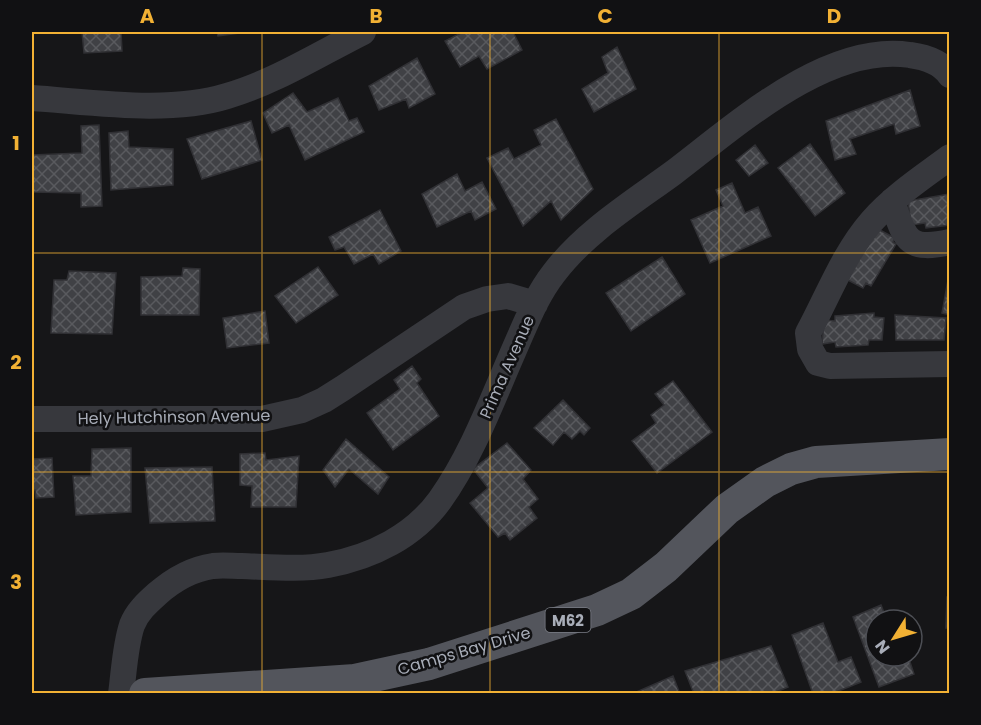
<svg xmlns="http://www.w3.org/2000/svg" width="981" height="725" font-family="Poppins,sans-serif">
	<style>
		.building { fill: url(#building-cross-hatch); stroke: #303034; stroke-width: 1.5 }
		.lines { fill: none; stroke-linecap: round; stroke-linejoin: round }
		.minor { stroke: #37383d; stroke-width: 26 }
		.major { stroke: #53555c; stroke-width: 32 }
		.grid { fill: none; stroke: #f2b134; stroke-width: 1.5; stroke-opacity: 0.55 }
		.labels { text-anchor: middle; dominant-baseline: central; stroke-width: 5; stroke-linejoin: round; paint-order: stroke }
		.shield { fill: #111113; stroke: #7b7e86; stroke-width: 1.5 }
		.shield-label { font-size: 15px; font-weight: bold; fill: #a8adb8 }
		.street-label { font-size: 16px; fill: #a8adb8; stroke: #111113 }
		.neatline { fill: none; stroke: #f2b134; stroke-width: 2 }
		.grid-label { font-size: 20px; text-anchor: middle; font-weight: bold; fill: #f2b134 }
	</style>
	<defs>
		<pattern id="building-cross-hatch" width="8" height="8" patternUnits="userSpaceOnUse" patternTransform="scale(1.5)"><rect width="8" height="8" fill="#404145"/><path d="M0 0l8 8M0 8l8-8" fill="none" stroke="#595a5e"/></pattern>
	</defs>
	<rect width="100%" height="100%" fill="#161618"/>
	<path class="building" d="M82,32H121L122,51L84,53Z
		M217,32H247L218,36Z
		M463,32H513L522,50L487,69L479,56L460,67L445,41Z
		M617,47L636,89L594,112L582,89L608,73L602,57Z
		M417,58L435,94L409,108L406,99L379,110L369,86Z
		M910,90L920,126L896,134L894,124L850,139L856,154L835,160L826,121Z
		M293,93L307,112L338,98L349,121L357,118L364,132L305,160L289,125L272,133L263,113Z
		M556,119L593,189L561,220L551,201L523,226L487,158L508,148L514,159L541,145L534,130Z
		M251,121L262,160L202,179L187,139Z
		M99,125L102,206L81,207V193L32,192V155L82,153L81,126Z
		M128,131L129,147L173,149V185L111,190L109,133Z
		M810,144L845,193L815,216L778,168Z
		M755,145L768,163L749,176L736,160Z
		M457,174L465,191L482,182L496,209L475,220L471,211L437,227L422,194Z
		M732,183L745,213L758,207L771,236L710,263L691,220L723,206L716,190Z
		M950,194V225L926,228L925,223L911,225L908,201Z
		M380,210L401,251L379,264L373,254L354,264L344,247L335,250L329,237Z
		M876,228L895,238L893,242L896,244L871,286L866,283L863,288L844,278Z
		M662,257L685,294L631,331L606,293Z
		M318,267L338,295L296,323L275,296Z
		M183,268L200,269L199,315H141V277L182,276Z
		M950,269V315L942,313Z
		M69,271L116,273L112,334L51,333L54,280H67Z
		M265,311L269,343L227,348L223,318Z
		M874,313V317L884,318L882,340H869L868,345L836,347L835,342L822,344L824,320L835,321V316Z
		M895,315L946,318L944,340H896Z
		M412,366L421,379L417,383L439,416L393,450L367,413L400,389L394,380Z
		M673,381L712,432L657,473L632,441L656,423L651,415L664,405L655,394Z
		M563,400L590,428L584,435L580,431L572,439L564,432L553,445L534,428Z
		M346,439L389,477L378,494L349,469L335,487L323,470Z
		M507,443L531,470L523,479L538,499L529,507L537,518L510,540L505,533L498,537L470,503L488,488L473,469Z
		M131,448V512L76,515L73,476H91L92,449Z
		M265,453L266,460L299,456L296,507H251L252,486L240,485V454Z
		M52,458L54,497L36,498L35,490H32V459Z
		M212,467L215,521L150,523L145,468Z
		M947,597H950V628H946Z
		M881,605L887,620H876V656H908L914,674L879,687L853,617Z
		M823,623L838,662L851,657L861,682L831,694H813L792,635Z
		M771,646L788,687L771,694H694L685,671Z
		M673,676L680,694H632Z"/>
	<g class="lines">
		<path class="minor" d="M32,98C92,102 169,114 227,96C275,82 319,54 363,32
			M950,157C923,177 894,196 872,221C844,253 828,296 808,333L810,349L818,363L830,366L950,364
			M892,201C905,238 906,252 950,242
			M32,419H262L302,410L324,400L343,388L464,307L487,299L508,296L535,304
			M121,694C124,672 125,646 132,625C137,612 147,603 157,594C173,580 192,569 213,566C222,565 233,566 242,566C270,567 301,570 328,565C372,557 414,536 440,500C472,455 492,400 514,350C526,323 536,296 554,273C585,232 632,203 673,173C735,126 827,42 910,55C925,57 941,62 950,75"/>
		<path class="major" d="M145,694L355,680L429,664L597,610L631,594L666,567L727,509L765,482L791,469L816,462L950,454"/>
	</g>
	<path class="grid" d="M262,32V694M490,32V694M719,32V694M32,253H950M32,472H950"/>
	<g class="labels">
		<rect class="shield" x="545.5" y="608" width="45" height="24" rx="4.5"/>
		<g class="shield-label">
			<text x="568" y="620">M62</text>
		</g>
		<g class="street-label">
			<text transform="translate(507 367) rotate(-66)">Prima Avenue</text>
			<text transform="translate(174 417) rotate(-1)">Hely Hutchinson Avenue</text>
			<text transform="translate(464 651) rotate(-16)">Camps Bay Drive</text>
		</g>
	</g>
	<rect width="981" height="725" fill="none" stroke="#111113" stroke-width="66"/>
	<g transform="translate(894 638) rotate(233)"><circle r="28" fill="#111113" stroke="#4d4f55" stroke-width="1.5"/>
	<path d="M0-4.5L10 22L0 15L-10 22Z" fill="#f2b134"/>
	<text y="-9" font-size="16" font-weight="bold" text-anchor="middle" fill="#a8adb8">N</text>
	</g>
	<rect x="33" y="33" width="915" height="659" class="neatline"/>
	<g class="grid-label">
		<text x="147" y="23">A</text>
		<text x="376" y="23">B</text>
		<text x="605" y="23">C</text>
		<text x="834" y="23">D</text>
		<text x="16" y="150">1</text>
		<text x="16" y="369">2</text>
		<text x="16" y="589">3</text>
	</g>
</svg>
